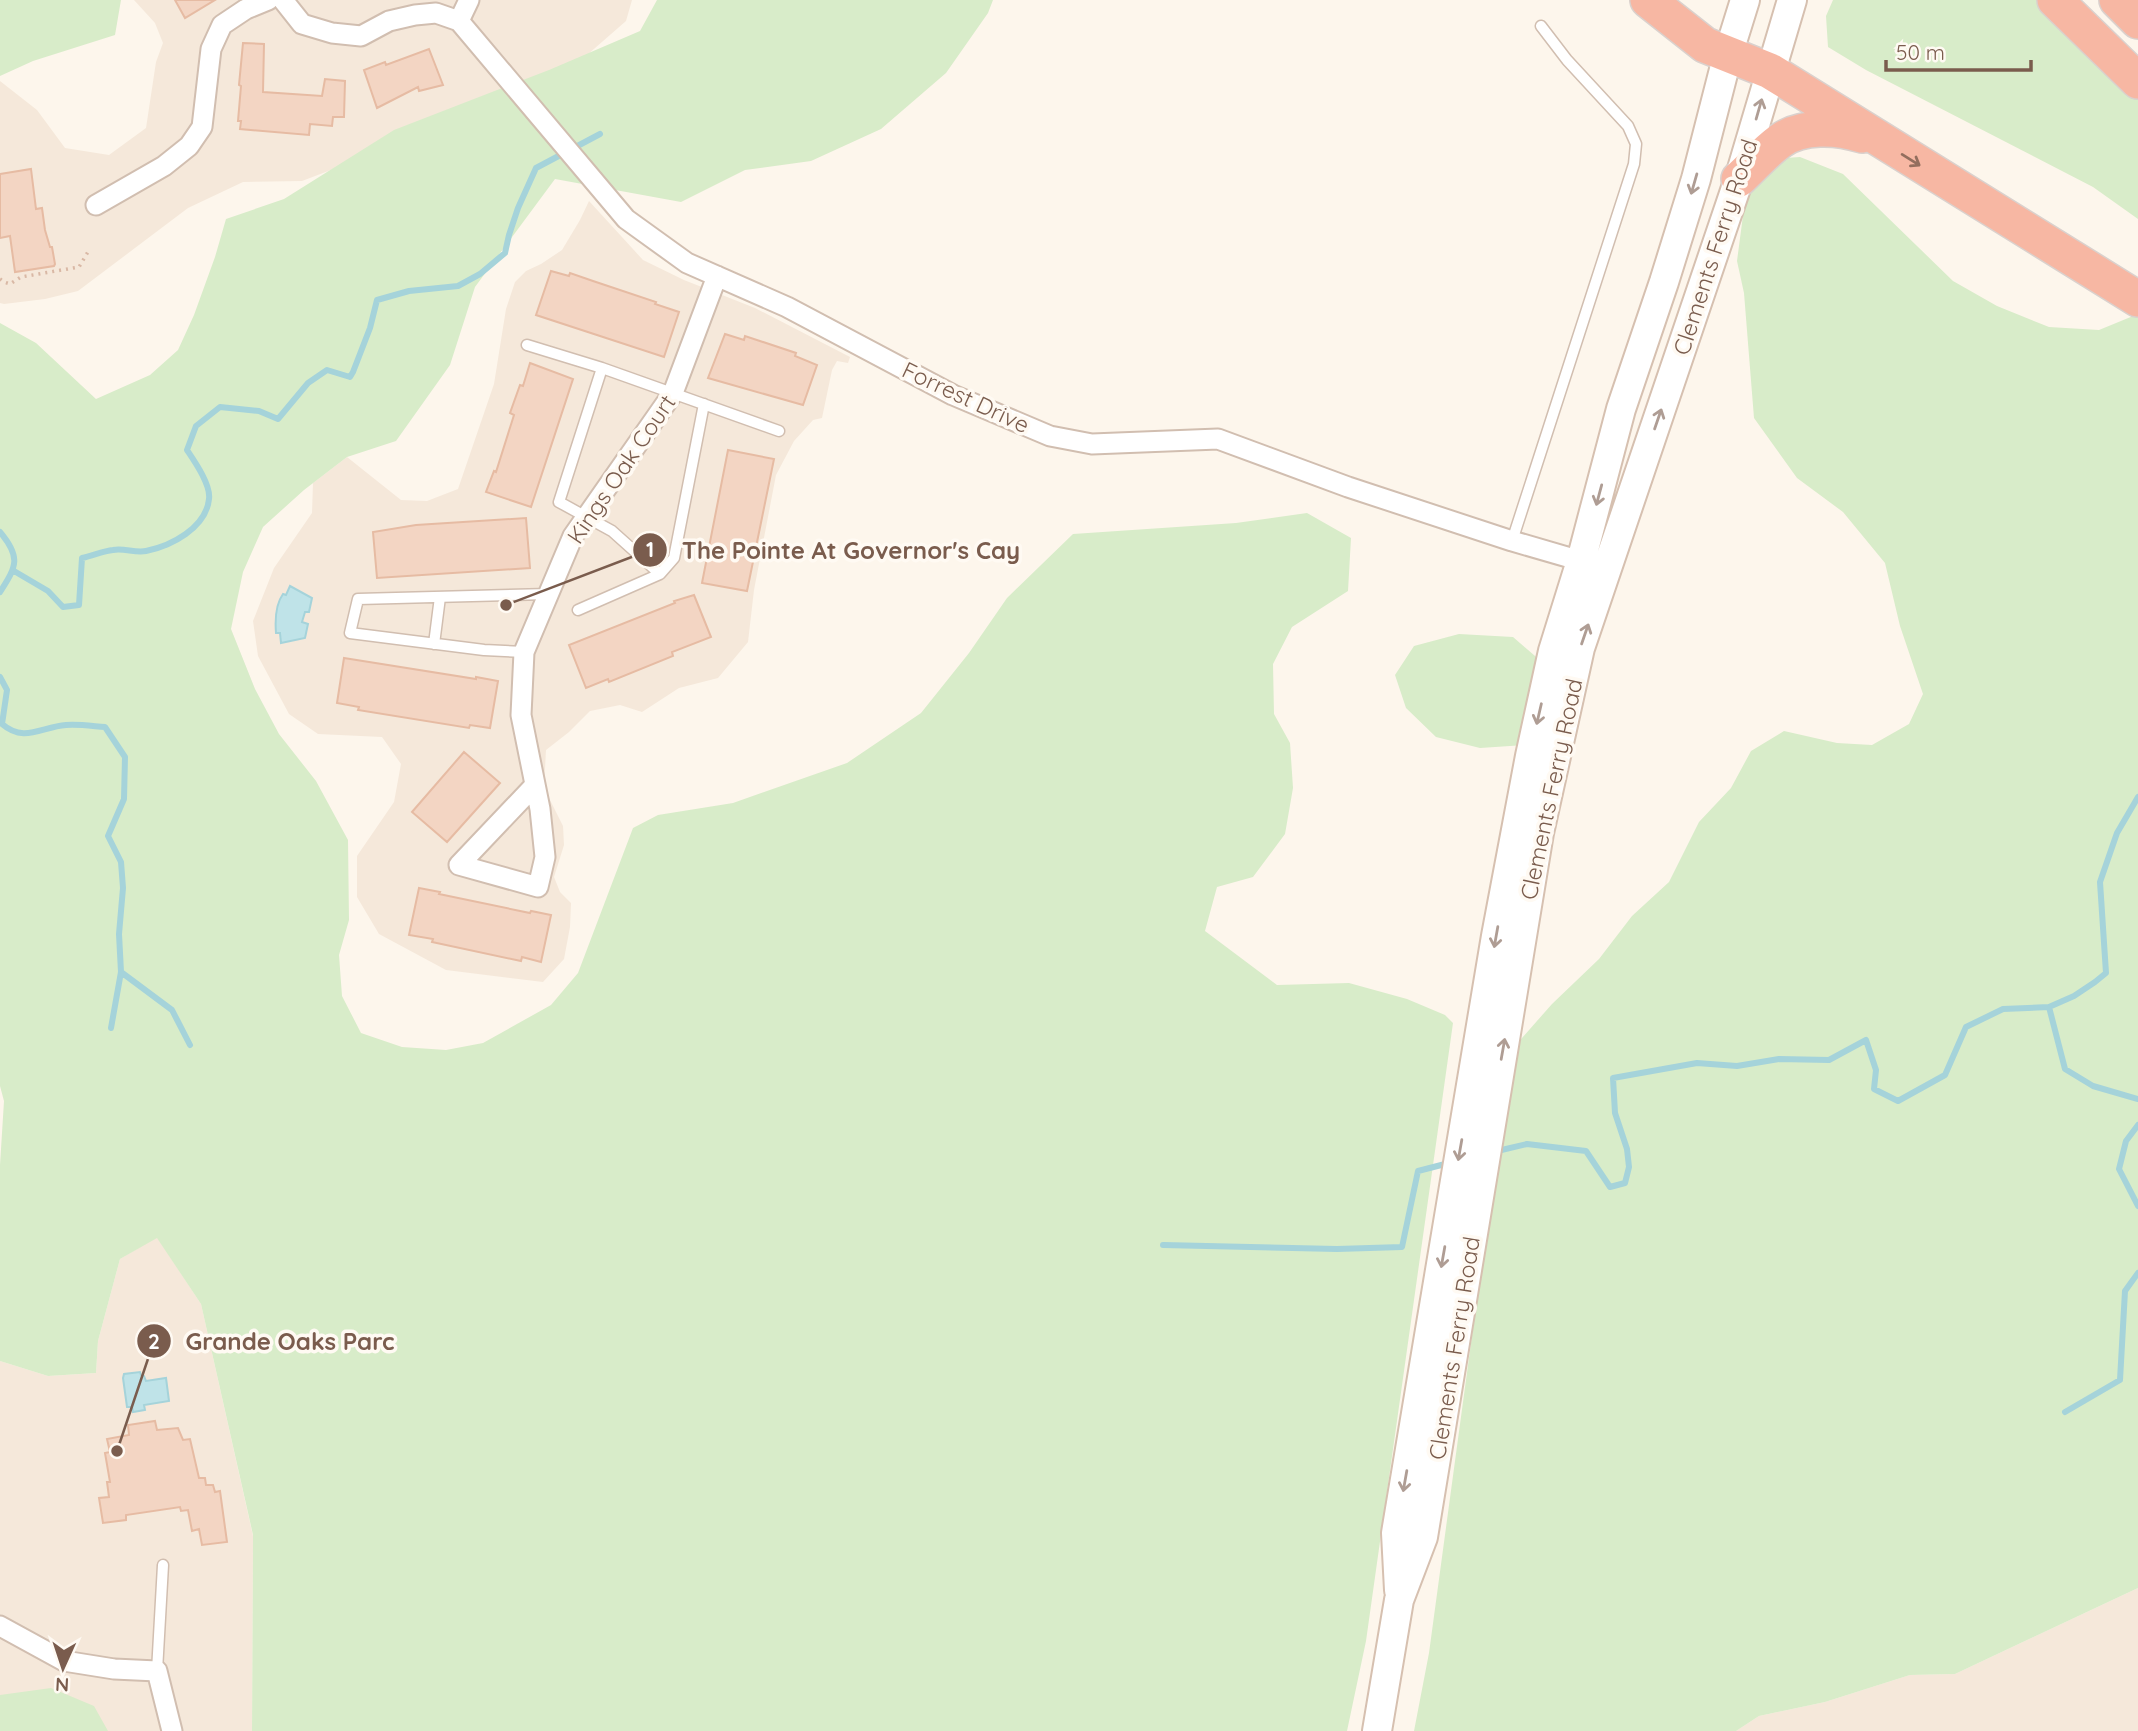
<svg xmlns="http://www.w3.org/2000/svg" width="2138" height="1731" font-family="Quicksand,sans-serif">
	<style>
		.residential { fill: #f5e8da }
		.green { fill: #d8ecc9 }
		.water { fill: #bfe3e8; stroke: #a5d3da; stroke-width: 2 }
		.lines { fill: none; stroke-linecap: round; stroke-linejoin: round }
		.stream { stroke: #a5d3da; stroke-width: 6 }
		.building { fill: #f3d5c3; stroke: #e6bba3; stroke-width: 2 }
		.service-casing { stroke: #d1beb0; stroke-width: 13 }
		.minor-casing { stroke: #d1beb0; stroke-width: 23 }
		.secondary-casing { stroke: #d6c0b0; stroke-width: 32 }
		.motorway-casing { stroke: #dad1cd; stroke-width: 38 }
		.path { stroke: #d9b8a5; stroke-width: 3.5; stroke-dasharray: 2 5; stroke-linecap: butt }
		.service { stroke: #fff; stroke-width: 10 }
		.minor { stroke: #fff; stroke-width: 19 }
		.secondary { stroke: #fff; stroke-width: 28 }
		.motorway { stroke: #f7b7a3; stroke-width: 35 }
		.oneway { stroke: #af9d94 }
		.oneway2 { stroke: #936e5e }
		.labels { text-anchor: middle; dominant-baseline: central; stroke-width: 7; stroke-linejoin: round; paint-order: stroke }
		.street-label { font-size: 23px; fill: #7a5c4d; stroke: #fffaf3 }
		.leader { fill: none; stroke: #7a5c4d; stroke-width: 2.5 }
		.callout-dot { fill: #7a5c4d; stroke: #fffaf3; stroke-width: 2.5 }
		.mark-label { font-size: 21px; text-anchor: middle; font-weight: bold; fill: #fff }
		.callout-label { font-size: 24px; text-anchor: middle; font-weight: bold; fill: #7a5c4d; stroke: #fffaf3; stroke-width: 7; stroke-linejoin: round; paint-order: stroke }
	</style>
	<rect width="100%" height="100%" fill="#fdf6ec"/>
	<path class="residential" d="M134,0H632L626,21L579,62L373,154L302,181L243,182L188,208L78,291L45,299L4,304L0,303V81L37,110L65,148L109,155L146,128L156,62L163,43L155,23Z
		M589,201L643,260L684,280L755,308L850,357L848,363L837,361L832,370L822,418L813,420L794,441L776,475L754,590L748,642L718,678L679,688L642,712L620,705L590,711L569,732L546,750L544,788L563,826L564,845L554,877L560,892L571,903L570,927L564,959L543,982L446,970L379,934L357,897V856L394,802L401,764L382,737L318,734L289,714L258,656L253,621L274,568L312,513L313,483L347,457L401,500L427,501L458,489L494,384L506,309L515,282L526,271L541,264L562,250L580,220Z
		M157,1237L201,1304L253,1536L252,1731H0V1361L48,1376L96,1373L98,1341L120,1259Z
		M2138,1588V1731H1736L1759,1716L1825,1702L1910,1675L1955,1674Z"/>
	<path class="green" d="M0,0H121L115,35L33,61L0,76Z
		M657,0H993L988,13L946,73L881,129L811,161L745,170L681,202L555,179L475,287L450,365L396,441L347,457L304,490L263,527L243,572L231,629L255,689L279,734L316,781L348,840L349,920L339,955L342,996L361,1033L402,1047L446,1050L483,1043L551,1005L578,973L633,828L658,815L733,803L847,763L921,713L969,653L1007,598L1073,534L1236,523L1307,513L1351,538L1348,591L1292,627L1273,664L1274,714L1290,743L1293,788L1285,834L1253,877L1217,887L1205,931L1277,985L1349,983L1407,999L1445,1015L1453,1023L1366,1641L1347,1731H252L253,1535L201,1304L157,1238L120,1259L98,1341L96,1373L48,1376L0,1361V1165L4,1101L0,1086V323L36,343L96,399L150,375L178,350L194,315L215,257L226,219L284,199L394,130L549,70L640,31Z
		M1833,0H2041L2138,91V219L2093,187L1866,70L1828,47L1826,16Z
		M1800,157L1843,174L1953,281L1997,306L2049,327L2099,330L2138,314V1588L1955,1674L1910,1675L1825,1702L1759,1716L1736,1731H1414L1429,1653L1508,1070L1514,1047L1552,1004L1599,959L1632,916L1669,882L1699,822L1731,788L1751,751L1784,731L1837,743L1872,745L1909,724L1923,694L1900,626L1885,563L1843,512L1797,478L1754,418L1744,293L1737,261L1744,208L1755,160Z
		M1459,634L1513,637L1542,662L1525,745L1480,748L1436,737L1406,708L1395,675L1414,646Z
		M51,1688L94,1706L108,1731H0V1695Z"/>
	<path class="water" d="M290,586L312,598L309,612H305L302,622L308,624L305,638L281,643L280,633H276C275,620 275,605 283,594L286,595Z
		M140,1372L141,1375L144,1376L146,1381L166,1378L169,1401L144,1405L145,1410L133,1412L132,1407H127L123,1378L124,1374Z"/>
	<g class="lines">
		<path class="stream" d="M0,532C21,557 17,566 0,592
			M14,571L48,591L63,607L79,605L82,558C92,556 103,551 113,550C124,548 135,553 146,551C171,546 206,528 209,499C211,485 195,462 187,450L196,426L220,407L259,411L278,419L308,383L327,370L350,377L353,372L370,328L377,300L409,291L458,286L480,274L505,253L509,235L518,208L536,168L600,134
			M0,677L7,690L2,724C24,743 41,727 66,725C78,724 92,726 105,727L125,757L124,799L108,836L121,862L123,888L119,934L121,972L111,1028
			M121,972L172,1010L190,1045
			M2049,1007L2065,1069L2093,1086L2138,1099
			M2138,1125L2126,1141L2119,1169L2138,1206
			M1493,1152L1527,1144L1586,1151L1610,1187L1625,1183L1629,1167L1627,1149L1615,1113L1613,1078L1697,1063L1737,1066L1779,1059L1829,1060L1866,1040L1876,1070L1874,1089L1898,1101L1945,1075L1966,1027L2003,1009L2049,1007L2074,996L2095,982L2106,973L2100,882L2117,833L2138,797
			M1163,1245L1337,1249L1402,1247L1418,1171L1449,1163
			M2065,1412L2120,1380L2125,1291L2138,1273"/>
	</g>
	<path class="building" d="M175,0H215L185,18Z
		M243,43L264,44L263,92L322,96L325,79L345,81L344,117H333L332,126L310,124L309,135L240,129L241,121H238L241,86L239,85Z
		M429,49L443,85L419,91L418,87L377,108L364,70L385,62L386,65Z
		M31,169L36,209L42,208L45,230L50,247H52L55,264L54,266L15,272L10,236L0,238V174Z
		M551,271L569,276L570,273L593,281L656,302L655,304L679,312L664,357L536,315Z
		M725,334L744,340L745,336L796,353L795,356L817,365L803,405L708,378Z
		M530,363L573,379L531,507L486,492L494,471L496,472L514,415L510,413L520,385L523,386Z
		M728,450L774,459L747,591L702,583Z
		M526,518L530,568L377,578L373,532L416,525Z
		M694,595L711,637L672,652L673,656L609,682L608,679L586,688L569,645L675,603L674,601Z
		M344,658L476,679V677L498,681L490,728L470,725L469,728L358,710L359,707L337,703Z
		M464,752L500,783L447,842L412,812Z
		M419,888L440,892L439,894L530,913L531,911L551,915L541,962L522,957L521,961L432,942L433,939L409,935Z
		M155,1421L157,1430L178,1428L183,1440L190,1439L199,1478H205L206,1485H213L215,1492L220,1491L227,1542L202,1545L199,1529L192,1531L188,1510L181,1511L180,1507L126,1515V1520L103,1523L99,1498L109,1497L107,1482H110L105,1453L110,1452L107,1439L129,1435L128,1425Z"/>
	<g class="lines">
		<g class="service-casing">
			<path id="service" d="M527,345L602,368
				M704,404L674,558L660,574L612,531L559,502L602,368C661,389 720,410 779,431
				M1512,541L1634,164L1636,144L1628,126L1567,60L1541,26
				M578,610L660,574
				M434,644L440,597
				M524,652L484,650L350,633L358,599L549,594
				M157,1671L163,1565"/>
		</g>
		<g class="minor-casing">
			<path id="minor" d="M283,0L302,24L332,33L361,36L389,21L415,15L436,13L459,21L626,219L687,263L787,307L953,395L1050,436L1092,444L1218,439L1348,487L1512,541L1581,561
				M459,21L469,0
				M96,205L164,166L189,146L202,127L211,49L222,25L246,9L268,0
				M535,785L459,865L538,887L545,857L540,809L521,715L524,652L573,536L673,393L717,276
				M0,1626L64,1661L114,1669L157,1671L172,1731"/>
		</g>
		<g class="secondary-casing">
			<path id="secondary" d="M1399,1590L1396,1533L1496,936L1530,756L1553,651L1581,561L1621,409L1664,282L1696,179L1727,58L1745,0
				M1377,1731L1399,1600L1423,1537L1539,833L1580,648L1739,179L1792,0"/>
		</g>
		<g class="motorway-casing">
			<path id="motorway" d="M1648,0L1705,45L1770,71L2138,299
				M2055,0L2138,81
				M2117,0L2138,21
				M1739,179C1753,166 1766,151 1780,141C1802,125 1837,127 1862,135"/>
		</g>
		<path class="path" d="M0,279L4,282L10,284L21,277L79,267L89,250"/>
		<use href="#service" class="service"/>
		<use href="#minor" class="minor"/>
		<use href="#secondary" class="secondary"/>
		<use href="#motorway" class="motorway"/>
	</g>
	<defs><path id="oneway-shaft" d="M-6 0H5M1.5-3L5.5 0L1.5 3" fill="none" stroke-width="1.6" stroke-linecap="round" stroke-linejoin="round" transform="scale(1.75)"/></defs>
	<g class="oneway">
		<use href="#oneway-shaft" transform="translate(1759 109) rotate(-74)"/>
		<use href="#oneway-shaft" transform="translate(1694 184) rotate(106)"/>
		<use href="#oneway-shaft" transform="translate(1658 419) rotate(-71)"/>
		<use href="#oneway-shaft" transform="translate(1599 495) rotate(105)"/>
		<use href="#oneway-shaft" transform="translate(1585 634) rotate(-71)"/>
		<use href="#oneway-shaft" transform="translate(1539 714) rotate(103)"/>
		<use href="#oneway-shaft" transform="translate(1496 937) rotate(100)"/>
		<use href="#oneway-shaft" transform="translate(1503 1049) rotate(-80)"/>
		<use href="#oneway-shaft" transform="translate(1460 1150) rotate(100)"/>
		<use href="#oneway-shaft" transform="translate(1443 1257) rotate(100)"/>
		<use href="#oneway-shaft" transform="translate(1405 1481) rotate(100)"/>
	</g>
	<use class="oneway2" href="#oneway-shaft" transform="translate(1911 160) rotate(32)"/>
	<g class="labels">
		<g class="street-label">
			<text transform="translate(1715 247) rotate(-72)">Clements Ferry Road</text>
			<text transform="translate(966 397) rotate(25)">Forrest Drive</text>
			<text transform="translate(621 469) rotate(-56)">Kings Oak Court</text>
			<text transform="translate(1551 789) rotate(-78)">Clements Ferry Road</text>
			<text transform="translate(1454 1348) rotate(-81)">Clements Ferry Road</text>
		</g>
	</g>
	<path class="leader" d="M506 605L650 550M117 1451L154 1341"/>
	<g class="callout-dot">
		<circle cx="506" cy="605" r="7"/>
		<circle cx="117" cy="1451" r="7"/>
		<circle cx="650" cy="550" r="18"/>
		<circle cx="154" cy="1341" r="18"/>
	</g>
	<g class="mark-label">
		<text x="650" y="557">1</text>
		<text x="154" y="1349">2</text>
	</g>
	<g class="callout-label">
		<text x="851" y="559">The Pointe At Governor's Cay</text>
		<text x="290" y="1350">Grande Oaks Parc</text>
	</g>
	<g transform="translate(63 1668) rotate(183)" stroke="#fffaf3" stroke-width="5" paint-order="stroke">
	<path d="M0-5L12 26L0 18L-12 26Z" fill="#7a5c4d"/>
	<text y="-10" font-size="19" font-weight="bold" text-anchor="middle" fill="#7a5c4d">N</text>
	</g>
	<path d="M1886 60v10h145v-10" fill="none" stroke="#7a5c4d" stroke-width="3.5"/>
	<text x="1896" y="60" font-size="21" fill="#7a5c4d" stroke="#fffaf3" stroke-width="5" paint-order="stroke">50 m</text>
</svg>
